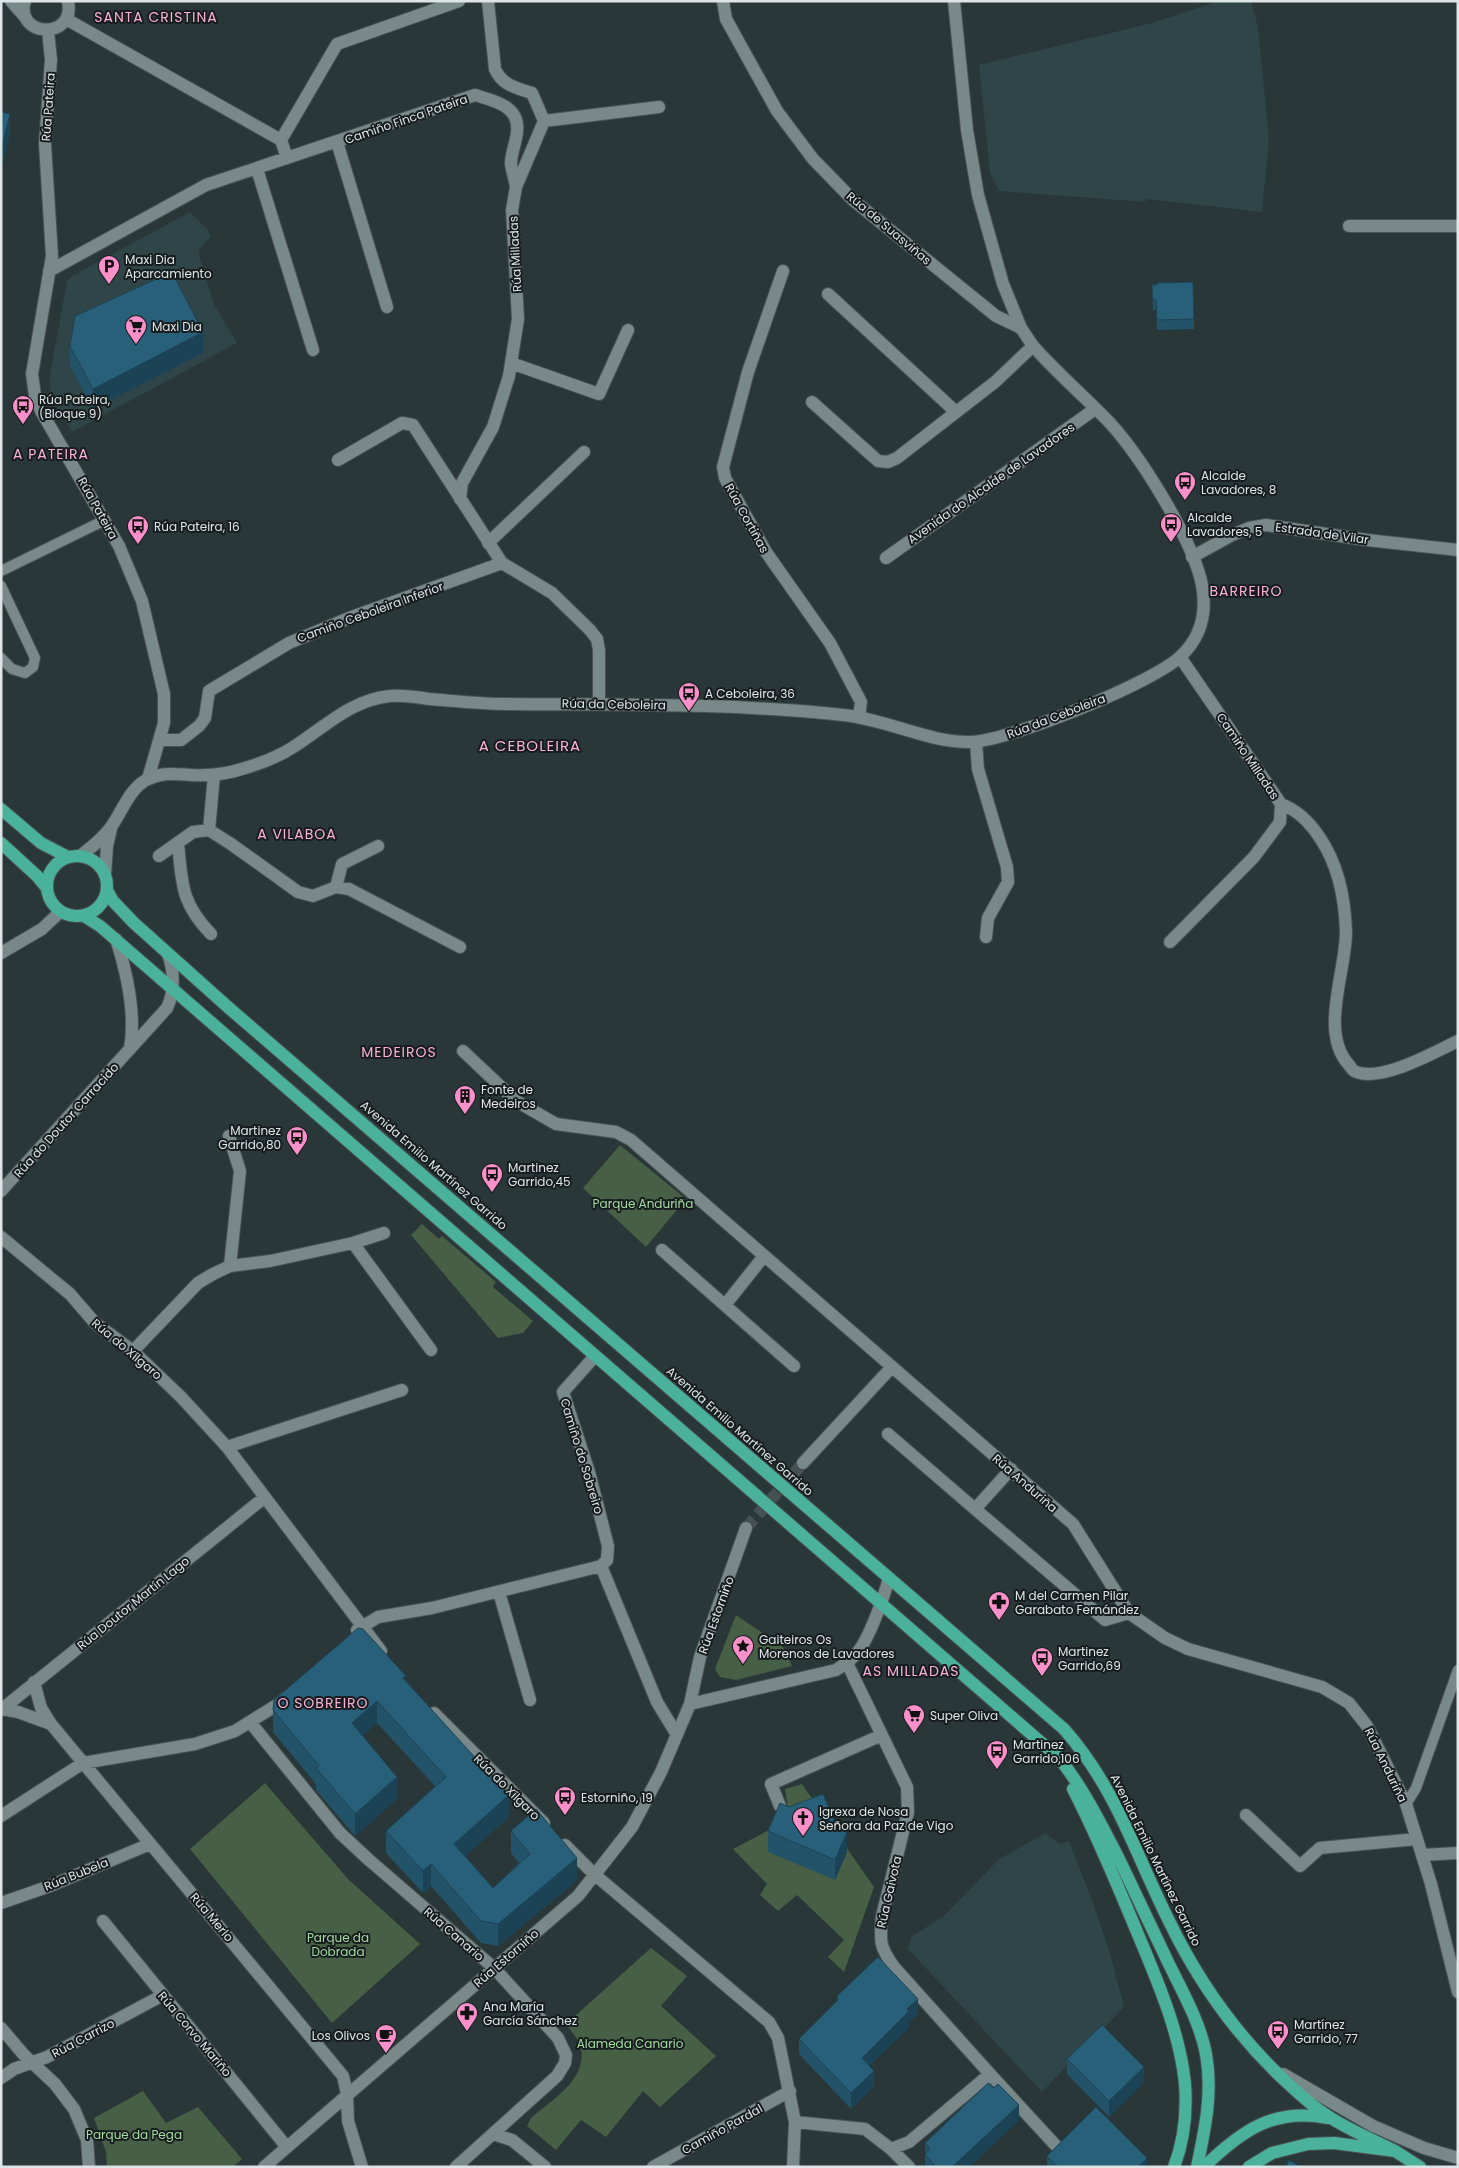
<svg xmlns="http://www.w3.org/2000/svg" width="1459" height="2168" font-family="Poppins,sans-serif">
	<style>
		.built { fill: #2f4547 }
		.green { fill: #475f45 }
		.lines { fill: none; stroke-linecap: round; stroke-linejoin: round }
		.minor-tunnel { stroke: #455152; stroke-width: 12; stroke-dasharray: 12 6; stroke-linecap: butt }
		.service-casing { stroke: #475253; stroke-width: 12 }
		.pedestrian-casing { stroke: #475253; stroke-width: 14 }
		.minor-casing { stroke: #475253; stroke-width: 14 }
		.tertiary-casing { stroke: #475253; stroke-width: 14 }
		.primary-casing { stroke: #475253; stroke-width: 14 }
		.service { stroke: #798889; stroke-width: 10 }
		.pedestrian { stroke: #798889; stroke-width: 12 }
		.minor { stroke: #798889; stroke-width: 12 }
		.tertiary { stroke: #798889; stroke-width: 12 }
		.primary { stroke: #4ab19b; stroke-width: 12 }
		.wall { fill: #225368 }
		.shaded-wall { fill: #1c4355 }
		.building { fill: #286079; stroke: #1c4355 }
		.labels { text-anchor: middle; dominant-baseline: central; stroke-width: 4; stroke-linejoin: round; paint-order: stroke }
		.street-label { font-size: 12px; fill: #dde5e6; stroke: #171d1e }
		.poi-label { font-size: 12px; fill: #dde5e6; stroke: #171d1e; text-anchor: start }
		.park-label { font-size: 12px; fill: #a4dca0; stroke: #171d1e }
		.neighbourhood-label { font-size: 14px; letter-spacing: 1px; fill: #fab0d7; stroke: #171d1e }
		.quarter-label { font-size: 15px; letter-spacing: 1px; fill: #fab0d7; stroke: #171d1e }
	</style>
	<rect width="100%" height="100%" fill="#2a3738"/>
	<path class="built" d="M1219,1H1251L1258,27L1269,139L1262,212L1146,199L1145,202L999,191L990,173L979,65L1152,23Z
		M190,212L207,229L211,236L199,250V255L214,304L237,343L72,432L53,399L50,388V375L67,281L72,276Z
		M1045,1833L1060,1844L1069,1841L1093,1903L1110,1953L1124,2007L1042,2092L908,1949L911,1937L944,1916L998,1860Z"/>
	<path class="green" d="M620,1145L686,1199L646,1247L583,1188Z
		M422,1224L439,1239L442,1236L496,1282L493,1287L533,1321L523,1333L498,1338L411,1235Z
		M736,1615L783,1647L792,1666L736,1680L720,1677L715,1669Z
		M265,1783L348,1879L420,1944L332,2023L190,1849Z
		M802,1784L874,1887L844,1972L828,1957L844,1940L797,1895L778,1911L760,1895L767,1884L733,1849L769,1830L775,1813L788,1808L785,1789Z
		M651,1948L687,1976L661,2006L716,2056L660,2107L643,2091L606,2137L581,2120L556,2150L527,2126L531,2118C553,2099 592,2077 579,2043C576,2036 570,2030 566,2024Z
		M143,2091L166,2123L198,2107L242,2159L233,2167H107L106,2152L94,2118Z"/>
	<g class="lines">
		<path class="minor-tunnel" d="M746,1528L803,1463"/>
		<g class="service-casing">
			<path id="service" d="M1,571L105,520
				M1,586L35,658L33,667L25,673L12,669L1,658
				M1406,1804L1416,1788L1458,1670"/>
		</g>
		<g class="pedestrian-casing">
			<path id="pedestrian" d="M340,1833L368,1859"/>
		</g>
		<g class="minor-casing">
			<path id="minor" d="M11,1L26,18
				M25,1C14,37 76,41 68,1
				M723,1L726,19L777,111L813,159L853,200L996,316L1021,328
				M66,19L281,140
				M48,31L51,60L45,144L52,256L32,374L35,396L41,411L119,546L142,601L164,694V723L148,779
				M544,121L659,107
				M337,142L387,307
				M287,158L281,140L337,44L459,1
				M257,169L313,350
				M1349,226H1458
				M49,271L206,185L475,95C495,101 520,106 517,132C516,143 511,153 511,164C512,171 515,180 516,187
				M783,271L748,372L723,467L725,478L766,552L830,643L861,702L859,717
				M828,294L956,412
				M511,363L599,394L628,330
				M812,402L878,461L888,462L897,458L995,382L1033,346
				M338,460L402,423L413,425L502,563L552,593L590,630L597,639L599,650V703
				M460,499L462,483L493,427L509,376L518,319L512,210L516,187L544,121L532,93C516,88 502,85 495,69L488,1
				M488,543L584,452
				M1192,557L1232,535L1249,528L1266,525L1367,540L1458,550
				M886,558L1095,409
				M160,740H181L199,726L205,718L209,691L289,643L349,618L502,563
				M976,742L978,769L1007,867L1008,882L988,918L986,937
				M1281,804C1297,810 1311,824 1320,838C1339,866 1345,899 1346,932C1346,972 1319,1032 1349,1065C1351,1067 1352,1070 1354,1071C1379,1084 1434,1052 1458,1041
				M209,830L231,844L298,892L313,896L336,887L349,889L460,947
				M178,843C182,884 181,903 211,934
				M159,856L193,832L209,830L214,775
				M336,887L342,864L378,846
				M116,939C127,973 136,1014 130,1049
				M1170,942L1254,857L1280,822L1281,804L1180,657
				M1,953L42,929L60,912
				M463,1051L516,1101L556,1124L616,1132L631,1140L1073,1524L1129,1613L1165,1638L1188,1649L1322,1687L1349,1703L1367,1726L1406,1804L1431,1884L1458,1992
				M229,1136L240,1171L230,1266
				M1,1191L167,1008C175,991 174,971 168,954
				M1,1237L70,1294L95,1323L133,1351L181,1397L227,1447L381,1651
				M353,1243L384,1233
				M662,1250L794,1366
				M725,1305L764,1256
				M133,1351L198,1283L213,1274L230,1266L270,1261L353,1243L431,1350
				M888,1434L975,1509
				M227,1447L402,1390
				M803,1463L891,1368
				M1011,1469L975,1509L1105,1620L1129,1613
				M601,1566L657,1702L677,1735
				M499,1592L530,1700
				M357,1630L378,1617L432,1608L601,1566L607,1560L608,1546L589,1472L563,1392L595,1356
				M34,1682L41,1708L51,1724L343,2076L347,2094L348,2121L362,2167
				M690,1704L836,1670C844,1665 851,1660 857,1653C869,1639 884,1597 889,1578
				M2,1709L18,1712L51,1724
				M1,1710L265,1497
				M434,1713L544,1823
				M250,1722L340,1833
				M780,1806L771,1784L882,1735
				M1246,1815L1300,1866L1320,1848L1417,1839
				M1,1816L83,1763L195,1744L235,1731L280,1703L287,1697
				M565,1845L594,1874L769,2022L778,2038L795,2122L793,2167
				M1422,1855L1458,1853
				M368,1859L494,1968L558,2038L566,2055L565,2063L557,2076L456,2167
				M1,1903L50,1886L150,1844
				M103,1921L286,2146
				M1,2028L24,2055L55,2084L74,2109L87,2140L89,2167
				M990,2074L1058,2148
				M1283,2074L1373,2126L1424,2148L1458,2158
				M1,2078L14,2069L47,2057L163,1995
				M795,2122L865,2129L891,2149L909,2142L990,2074L894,1967C879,1946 880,1941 882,1916L908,1812L907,1787L847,1663
				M493,2134L512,2140L545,2167
				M891,2149L909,2167
				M264,2167L578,1896L632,1827L661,1772L690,1704L700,1657L746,1528
				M653,2167L790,2091"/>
		</g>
		<g class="tertiary-casing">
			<path id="tertiary" d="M80,856C92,847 105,837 113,824C123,809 130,789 146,780C162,772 173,774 191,775C209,776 228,774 245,768C262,763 280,756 295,746C326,726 351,700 390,696C403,695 416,697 429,699C455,701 481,704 507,704C619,705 731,703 843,715C887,719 928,743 972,742C1011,740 1153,683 1181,656C1201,637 1207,612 1202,585C1193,540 1141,457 1110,423C1085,397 1057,373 1033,346L1021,328L1003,284L978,195L967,130L954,1
				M105,875L107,846L111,829"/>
		</g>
		<g class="primary-casing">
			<path id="primary" d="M1,809L41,843L68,857
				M1,843L37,876L46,887
				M47 886a30 30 0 1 1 60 0a30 30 0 1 1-60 0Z
				M107,890L113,901L134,923L229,1008L1064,1729C1116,1788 1135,1853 1169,1921C1198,1981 1233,2031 1281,2077C1297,2092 1313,2107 1331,2118C1351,2131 1374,2140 1395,2151
				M84,916L100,926L1059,1758C1084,1789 1101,1824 1119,1859C1136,1894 1152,1928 1168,1962C1182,1991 1200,2022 1206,2054C1213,2093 1205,2129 1197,2167
				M1073,1789C1097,1835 1117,1884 1137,1932C1157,1980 1180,2032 1185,2084C1187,2111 1184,2141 1174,2167
				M1204,2167C1241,2131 1274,2107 1328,2118
				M1249,2167L1272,2153L1308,2144L1334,2143L1395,2151L1420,2167"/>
		</g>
		<use href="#service" class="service"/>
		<use href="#pedestrian" class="pedestrian"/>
		<use href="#minor" class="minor"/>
		<use href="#tertiary" class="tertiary"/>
		<use href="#primary" class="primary"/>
	</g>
	<path class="wall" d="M1152,285L1194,319V329L1157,330L1156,310H1153Z
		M70,346L203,353L93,409L70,366Z
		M406,1680L509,1817L465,1856L493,1888L519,1863L511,1853V1831L577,1880L498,1946L481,1943L431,1886L423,1893L386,1853V1831L435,1786L377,1723L362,1736L397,1799L355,1836L316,1790V1784L273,1732V1710Z
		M837,1827L847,1852L835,1880L768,1852V1831Z
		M837,1996L918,2014L909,2022V2027L869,2066L874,2086L851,2109L799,2054V2039L837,2002Z
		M1067,2059L1144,2082L1109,2117L1067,2074Z
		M1019,2120L969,2167H925V2143Z
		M1047,2156L1147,2167H1047Z"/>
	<path class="shaded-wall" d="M10,114V135L1,170V150Z
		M203,332V353L93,409V389Z
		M377,1701V1723L352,1745V1723Z
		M397,1777V1799L355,1836V1814Z
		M509,1795V1817L454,1866V1844Z
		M847,1832V1852L835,1880V1860Z
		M577,1858V1880L498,1946V1924Z
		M431,1864V1886L423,1893V1871Z
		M918,1999V2014L909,2022V2027L862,2073V2058Z
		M1144,2067V2082L1109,2117V2101Z
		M874,2071V2086L851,2109V2093Z
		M1019,2105V2120L969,2167H952Z
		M1147,2158V2167H1138Z"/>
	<path class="building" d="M1,112L10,114L1,150Z
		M172,272L203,332L93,389L70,346L75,316Z
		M1193,282L1194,319L1157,320L1156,300H1153L1152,285H1157V283Z
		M358,1628L363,1629L406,1676L403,1678L509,1795L454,1844L493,1888L530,1854L511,1831L536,1809L577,1858L498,1924L481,1921L431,1864L423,1871L386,1831L446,1777L377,1701L352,1723L397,1777L355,1814L316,1768L319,1766L273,1710L274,1700Z
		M823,1794L837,1827L847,1832L835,1860L768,1831L780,1803L789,1807Z
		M878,1957L918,1999L907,2009L909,2011L862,2058L874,2071L851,2093L799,2039L838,2000L837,1996Z
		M1102,2025L1144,2067L1109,2101L1067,2059Z
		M988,2083L993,2088L998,2084L1019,2105L952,2167H936L925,2154L930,2149L925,2143Z
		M1096,2107L1147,2158L1138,2167H1058L1047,2156Z
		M1289,2160L1301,2167H1286Z"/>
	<defs>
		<g id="parking-pin" transform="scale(1.125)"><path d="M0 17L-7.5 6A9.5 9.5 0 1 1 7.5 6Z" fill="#f990ca" stroke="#171d1e"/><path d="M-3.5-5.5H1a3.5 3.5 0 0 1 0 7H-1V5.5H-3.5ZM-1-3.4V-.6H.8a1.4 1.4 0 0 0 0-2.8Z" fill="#111"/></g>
		<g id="supermarket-pin" transform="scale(1.125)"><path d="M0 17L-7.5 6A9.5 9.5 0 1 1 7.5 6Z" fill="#f990ca" stroke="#171d1e"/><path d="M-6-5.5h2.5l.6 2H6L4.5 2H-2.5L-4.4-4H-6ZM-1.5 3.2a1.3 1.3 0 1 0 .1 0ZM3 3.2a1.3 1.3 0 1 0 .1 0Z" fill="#111"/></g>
		<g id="bus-pin" transform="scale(1.125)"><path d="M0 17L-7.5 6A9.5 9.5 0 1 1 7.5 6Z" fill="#f990ca" stroke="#171d1e"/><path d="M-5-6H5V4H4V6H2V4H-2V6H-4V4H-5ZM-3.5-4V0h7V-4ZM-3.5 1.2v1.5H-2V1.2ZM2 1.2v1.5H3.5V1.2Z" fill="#111"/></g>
		<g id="building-pin" transform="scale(1.125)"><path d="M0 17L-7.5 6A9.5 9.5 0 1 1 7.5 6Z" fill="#f990ca" stroke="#171d1e"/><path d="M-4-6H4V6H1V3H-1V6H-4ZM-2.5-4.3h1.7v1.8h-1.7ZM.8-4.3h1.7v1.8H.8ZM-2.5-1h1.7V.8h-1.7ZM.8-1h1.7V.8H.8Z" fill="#111"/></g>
		<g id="pharmacy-pin" transform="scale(1.125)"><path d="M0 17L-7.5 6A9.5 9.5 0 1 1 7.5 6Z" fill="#f990ca" stroke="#171d1e"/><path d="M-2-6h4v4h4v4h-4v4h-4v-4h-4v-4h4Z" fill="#111"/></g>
		<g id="sight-pin" transform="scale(1.125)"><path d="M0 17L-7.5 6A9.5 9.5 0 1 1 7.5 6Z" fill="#f990ca" stroke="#171d1e"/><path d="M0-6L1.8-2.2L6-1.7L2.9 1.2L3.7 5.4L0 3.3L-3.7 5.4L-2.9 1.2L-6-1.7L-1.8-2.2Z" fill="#111"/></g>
		<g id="church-pin" transform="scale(1.125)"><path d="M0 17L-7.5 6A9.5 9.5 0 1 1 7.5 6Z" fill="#f990ca" stroke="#171d1e"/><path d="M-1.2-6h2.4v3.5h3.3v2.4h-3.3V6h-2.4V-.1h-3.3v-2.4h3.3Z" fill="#111"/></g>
		<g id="cafe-pin" transform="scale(1.125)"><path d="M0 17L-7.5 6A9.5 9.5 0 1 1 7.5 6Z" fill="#f990ca" stroke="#171d1e"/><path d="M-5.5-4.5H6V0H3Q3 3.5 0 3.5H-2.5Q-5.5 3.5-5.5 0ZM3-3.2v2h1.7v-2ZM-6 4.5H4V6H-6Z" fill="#111"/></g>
	</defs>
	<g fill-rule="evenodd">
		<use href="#parking-pin" x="109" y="266"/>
		<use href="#supermarket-pin" x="136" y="326"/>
		<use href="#bus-pin" x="23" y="406"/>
		<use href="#bus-pin" x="1185" y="482"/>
		<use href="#bus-pin" x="1171" y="524"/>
		<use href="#bus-pin" x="138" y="526"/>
		<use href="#bus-pin" x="689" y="693"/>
		<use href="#building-pin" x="465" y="1096"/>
		<use href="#bus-pin" x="297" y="1137"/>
		<use href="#bus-pin" x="492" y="1174"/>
		<use href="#pharmacy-pin" x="999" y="1602"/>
		<use href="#sight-pin" x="743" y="1646"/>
		<use href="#bus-pin" x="1042" y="1658"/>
		<use href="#supermarket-pin" x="914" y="1715"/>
		<use href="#bus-pin" x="997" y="1751"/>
		<use href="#bus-pin" x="565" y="1797"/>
		<use href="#church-pin" x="803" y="1818"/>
		<use href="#pharmacy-pin" x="467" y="2013"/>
		<use href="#bus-pin" x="1278" y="2031"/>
		<use href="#cafe-pin" x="386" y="2035"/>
	</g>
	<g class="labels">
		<g class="street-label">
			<text transform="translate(48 107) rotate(-86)">Rúa Pateira</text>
			<text transform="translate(406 119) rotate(-19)">Camiño Finca Pateira</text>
			<text transform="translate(889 228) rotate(40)">Rúa de Suasviñas</text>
			<text transform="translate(515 254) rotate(-93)">Rúa Milladas</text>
			<text transform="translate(991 483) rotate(-35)">Avenida do Alcalde de Lavadores</text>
			<text transform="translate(98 508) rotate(61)">Rúa Pateira</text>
			<text transform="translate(747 518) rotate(61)">Rúa Cortiñas</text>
			<text transform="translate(1322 533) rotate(8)">Estrada de Vilar</text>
			<text transform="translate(370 612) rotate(-20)">Camiño Ceboleira Inferior</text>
			<text transform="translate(614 704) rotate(1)">Rúa da Ceboleira</text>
			<text transform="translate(1056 716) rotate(-21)">Rúa da Ceboleira</text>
			<text transform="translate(1248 756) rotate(56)">Camiño Milladas</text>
			<text transform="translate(66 1120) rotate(-48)">Rúa do Doutor Carracido</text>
			<text transform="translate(434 1165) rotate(41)">Avenida Emilio Martínez Garrido</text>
			<text transform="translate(127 1349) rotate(40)">Rúa do Xílgaro</text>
			<text transform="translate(740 1431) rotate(41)">Avenida Emilio Martínez Garrido</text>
			<text transform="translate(582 1456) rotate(73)">Camiño do Sobreiro</text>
			<text transform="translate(1025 1483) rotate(41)">Rúa Anduriña</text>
			<text transform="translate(133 1603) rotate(-39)">Rúa Doutor Martín Lago</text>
			<text transform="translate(716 1615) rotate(-70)">Rúa Estorniño</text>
			<text transform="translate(1386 1765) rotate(64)">Rúa Anduriña</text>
			<text transform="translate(507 1787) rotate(45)">Rúa do Xílgaro</text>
			<text transform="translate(1156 1860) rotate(64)">Avenida Emilio Martínez Garrido</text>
			<text transform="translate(76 1874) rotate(-22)">Rúa Bubela</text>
			<text transform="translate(889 1892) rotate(-77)">Rúa Gaivota</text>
			<text transform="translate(212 1917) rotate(50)">Rúa Merlo</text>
			<text transform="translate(454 1934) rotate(41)">Rúa Canario</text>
			<text transform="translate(506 1958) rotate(-41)">Rúa Estorniño</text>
			<text transform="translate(195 2034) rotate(50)">Rúa Corvo Mariño</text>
			<text transform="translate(83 2038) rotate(-28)">Rúa Carrizo</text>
			<text transform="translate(722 2129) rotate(-29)">Camiño Pardal</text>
		</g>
		<g class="poi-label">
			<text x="125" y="259">Maxi Dia<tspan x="125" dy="14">Aparcamiento</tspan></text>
			<text x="152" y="326">Maxi Dia</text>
			<text x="39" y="399">Rúa Pateira,<tspan x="39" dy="14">(Bloque 9)</tspan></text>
			<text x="1201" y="475">Alcalde<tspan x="1201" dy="14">Lavadores, 8</tspan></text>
			<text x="1187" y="517">Alcalde<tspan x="1187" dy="14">Lavadores, 5</tspan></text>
			<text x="154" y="526">Rúa Pateira, 16</text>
			<text x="705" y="693">A Ceboleira, 36</text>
			<text x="481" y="1089">Fonte de<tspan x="481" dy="14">Medeiros</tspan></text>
			<text x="281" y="1130" text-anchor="end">Martinez<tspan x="281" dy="14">Garrido,80</tspan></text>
			<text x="508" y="1167">Martinez<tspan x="508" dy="14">Garrido,45</tspan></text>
			<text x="1015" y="1595">M del Carmen Pilar<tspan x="1015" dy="14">Garabato Fernández</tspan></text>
			<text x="759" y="1639">Gaiteiros Os<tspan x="759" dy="14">Morenos de Lavadores</tspan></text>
			<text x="1058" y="1651">Martinez<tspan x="1058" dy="14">Garrido,69</tspan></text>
			<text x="930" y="1715">Super Oliva</text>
			<text x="1013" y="1744">Martinez<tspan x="1013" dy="14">Garrido,106</tspan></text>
			<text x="581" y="1797">Estorniño, 19</text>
			<text x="819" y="1811">Igrexa de Nosa<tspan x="819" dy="14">Señora da Paz de Vigo</tspan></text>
			<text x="483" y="2006">Ana María<tspan x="483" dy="14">García Sánchez</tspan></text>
			<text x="1294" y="2024">Martínez<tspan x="1294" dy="14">Garrido, 77</tspan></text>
			<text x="370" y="2035" text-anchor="end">Los Olivos</text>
		</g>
		<g class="park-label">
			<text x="643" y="1203">Parque Anduriña</text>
			<text x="338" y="1937">Parque da<tspan x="338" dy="14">Dobrada</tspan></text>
			<text x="630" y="2043">Alameda Canario</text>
			<text x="134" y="2134">Parque da Pega</text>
		</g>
		<g class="neighbourhood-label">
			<text x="156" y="17">SANTA CRISTINA</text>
			<text x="51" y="454">A PATEIRA</text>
			<text x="1246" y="591">BARREIRO</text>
			<text x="297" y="834">A VILABOA</text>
			<text x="399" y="1052">MEDEIROS</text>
			<text x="911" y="1671">AS MILLADAS</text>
			<text x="323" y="1703">O SOBREIRO</text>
		</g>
		<g class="quarter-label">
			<text x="530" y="745">A CEBOLEIRA</text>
		</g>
	</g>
	<rect width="1459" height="2168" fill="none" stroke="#dde5e6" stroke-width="5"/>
</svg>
